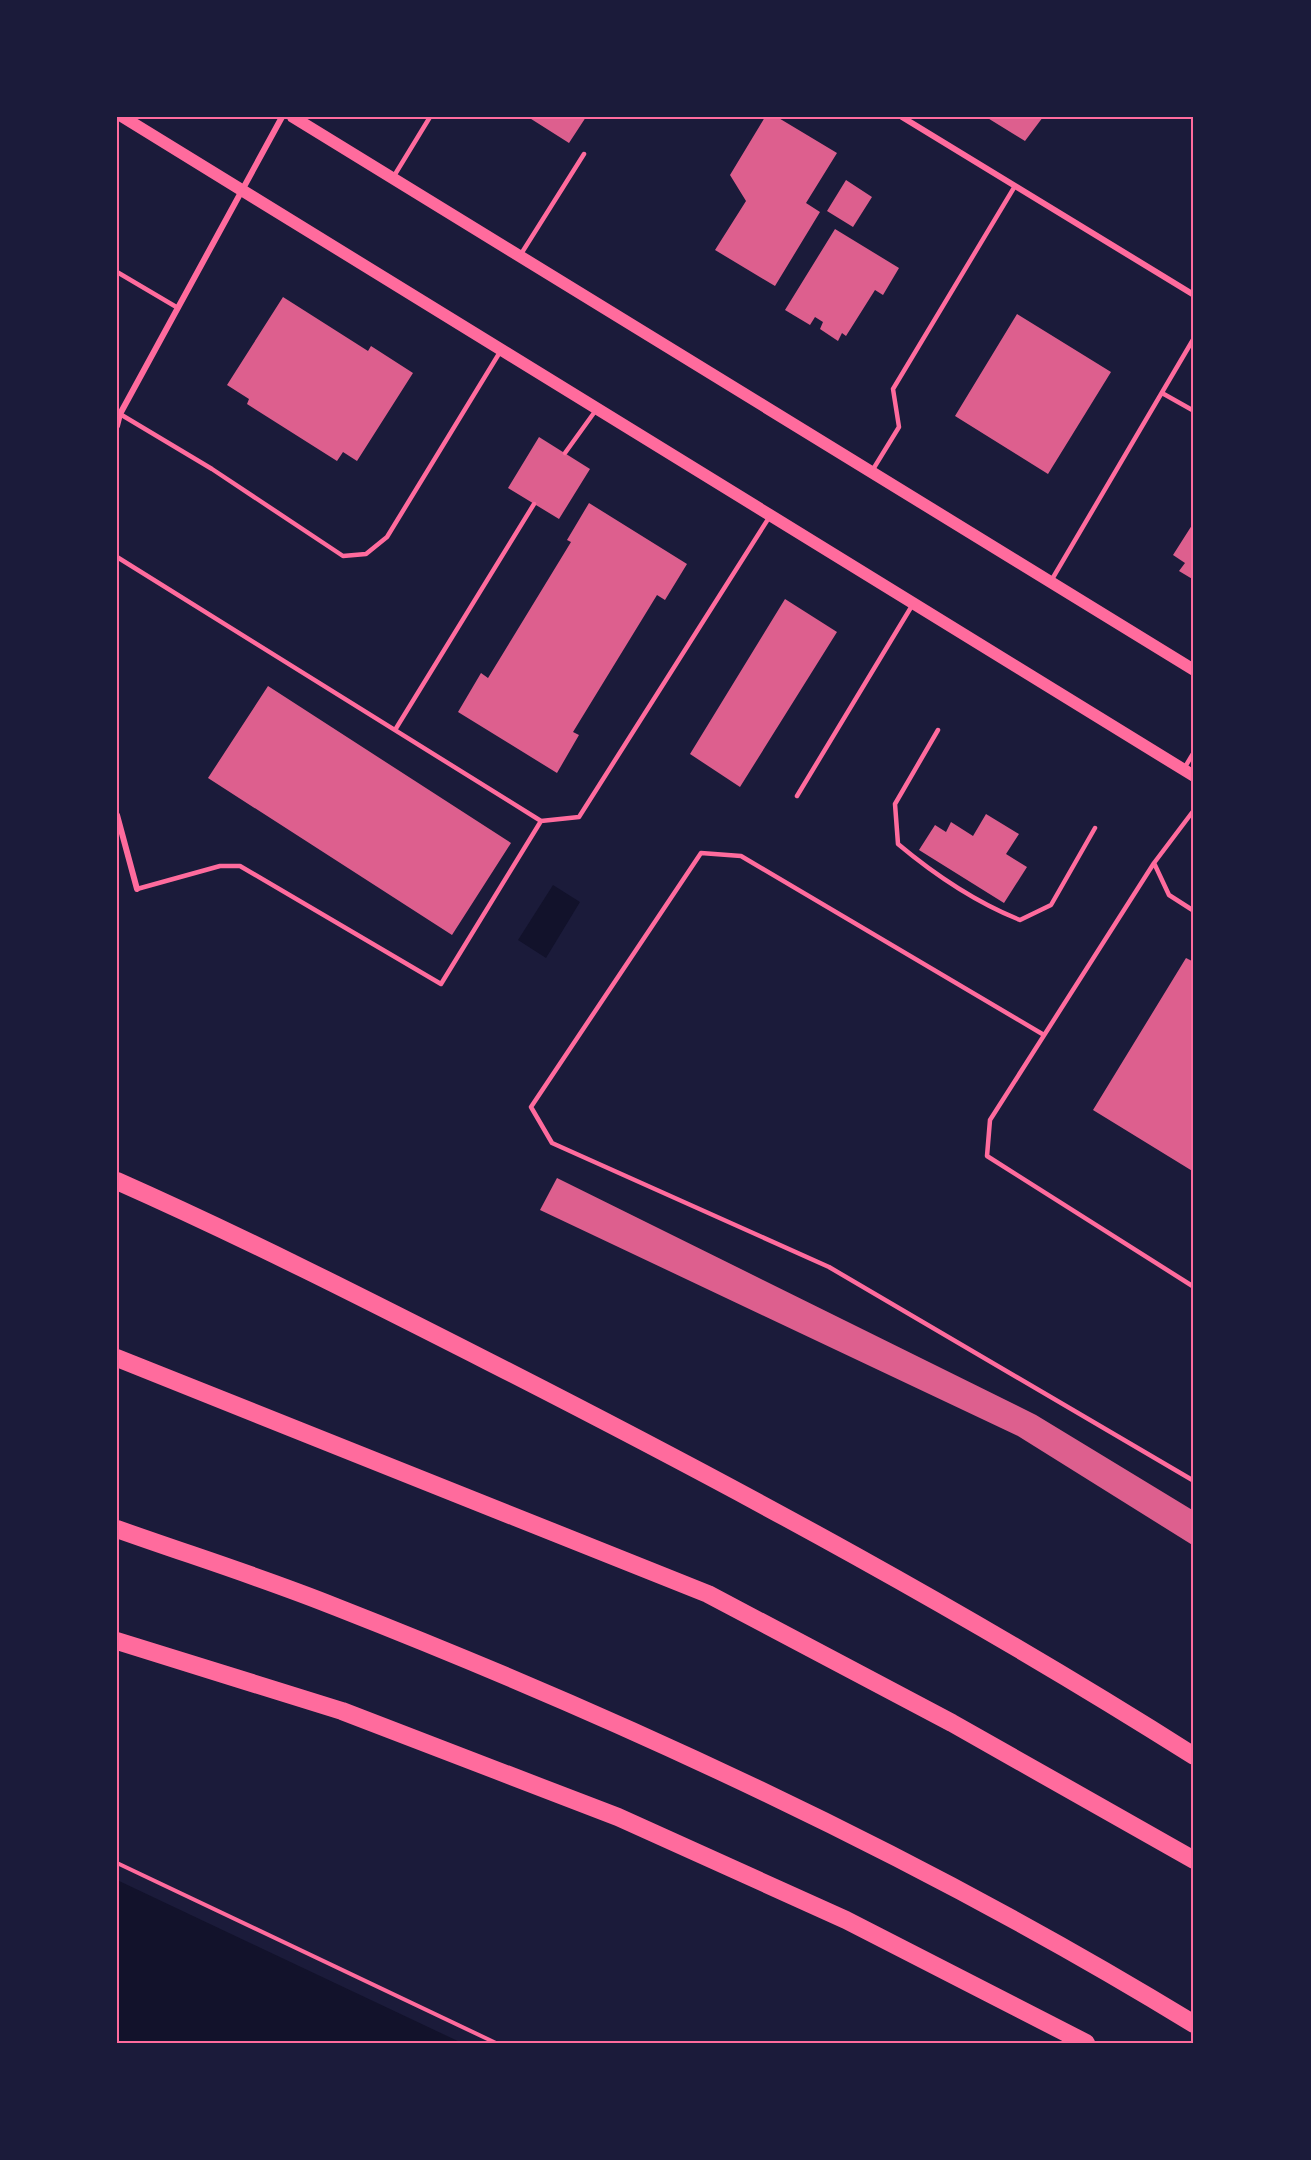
<svg xmlns="http://www.w3.org/2000/svg" width="1311" height="2160" font-family="'DM Sans',sans-serif">
	<style>
		.water { fill: #12122b }
		.building { fill: #dd5f8e }
		.lines { fill: none; stroke-linecap: round; stroke-linejoin: round }
		.path { stroke: #ff6b9d; stroke-width: 4 }
		.service { stroke: #ff6b9d; stroke-width: 4.5 }
		.minor { stroke: #ff6b9d; stroke-width: 6 }
		.secondary { stroke: #ff6b9d; stroke-width: 12 }
		.motorway { stroke: #ff6b9d; stroke-width: 18 }
		.neatline { fill: none; stroke: #ff6b9d; stroke-width: 2 }
	</style>
	<rect width="100%" height="100%" fill="#1b1b3a"/>
	<path class="water" d="M553,885L580,902L546,958L518,940Z
		M117,1880L462,2043H117Z"/>
	<path class="building" d="M528,117H586L569,143Z
		M765,117H777L837,153L806,203L820,212L775,286L715,250L746,201L730,175Z
		M986,117H1043L1025,141Z
		M846,180L872,197L853,227L827,211Z
		M835,229L899,268L883,295L875,290L846,336L842,333L838,341L820,329L823,322L815,317L810,325L785,310Z
		M283,297L368,351L371,346L413,373L357,461L343,452L337,461L247,404L249,399L227,385Z
		M1017,314L1111,372L1048,474L955,416Z
		M539,437L590,469L559,519L508,488Z
		M589,503L687,564L665,600L657,595L573,732L579,735L557,773L458,712L481,673L488,678L571,542L567,540Z
		M1194,522V580L1179,571L1185,563L1173,555Z
		M785,599L837,632L740,787L690,754Z
		M268,686L511,843L452,935L208,778Z
		M986,814L1019,834L1006,854L1027,867L1004,903L919,850L935,825L946,832L951,822L973,836Z
		M1186,958L1194,962V1172L1093,1110Z
		M557,1178L1036,1415L1194,1511V1546L1018,1436L540,1210Z"/>
	<g class="lines">
		<path class="path" d="M117,1863L496,2043"/>
		<path class="service" d="M394,176L430,117
			M521,254L584,154
			M117,272L178,308
			M1162,393L1194,411
			M120,414L212,469L343,556L366,554L387,537L500,352
			M565,453L596,410
			M872,471L899,427L893,389L1015,186
			M117,557L541,821L579,817L770,516
			M1051,581L1194,338
			M395,730L534,504
			M938,730L895,804L898,844C935,875 975,902 1020,920L1051,905L1095,828
			M1185,767L1194,752
			M797,796L913,604
			M1194,810L1154,863L1169,895L1194,911
			M1154,863L990,1120L987,1156L1194,1287
			M137,889L220,866H240L441,984L541,821
			M1044,1035L741,856L701,853L531,1107L552,1143L829,1267L1194,1481"/>
		<path class="minor" d="M902,117L1194,295
			M117,426L120,414L282,117
			M117,815L137,889"/>
		<path class="secondary" d="M123,117L1194,776
			M293,117L1194,670"/>
		<path class="motorway" d="M117,1181C250,1240 379,1306 509,1372C742,1491 973,1616 1194,1756
			M117,1358L708,1594L952,1723L1194,1860
			M117,1529C190,1555 264,1578 336,1607C632,1723 923,1858 1194,2024
			M117,1641L342,1711L618,1817L846,1920L1086,2043"/>
	</g>
	<rect width="1311" height="2160" fill="none" stroke="#1b1b3a" stroke-width="237"/>
	<rect x="118" y="118" width="1074" height="1924" class="neatline"/>
</svg>
